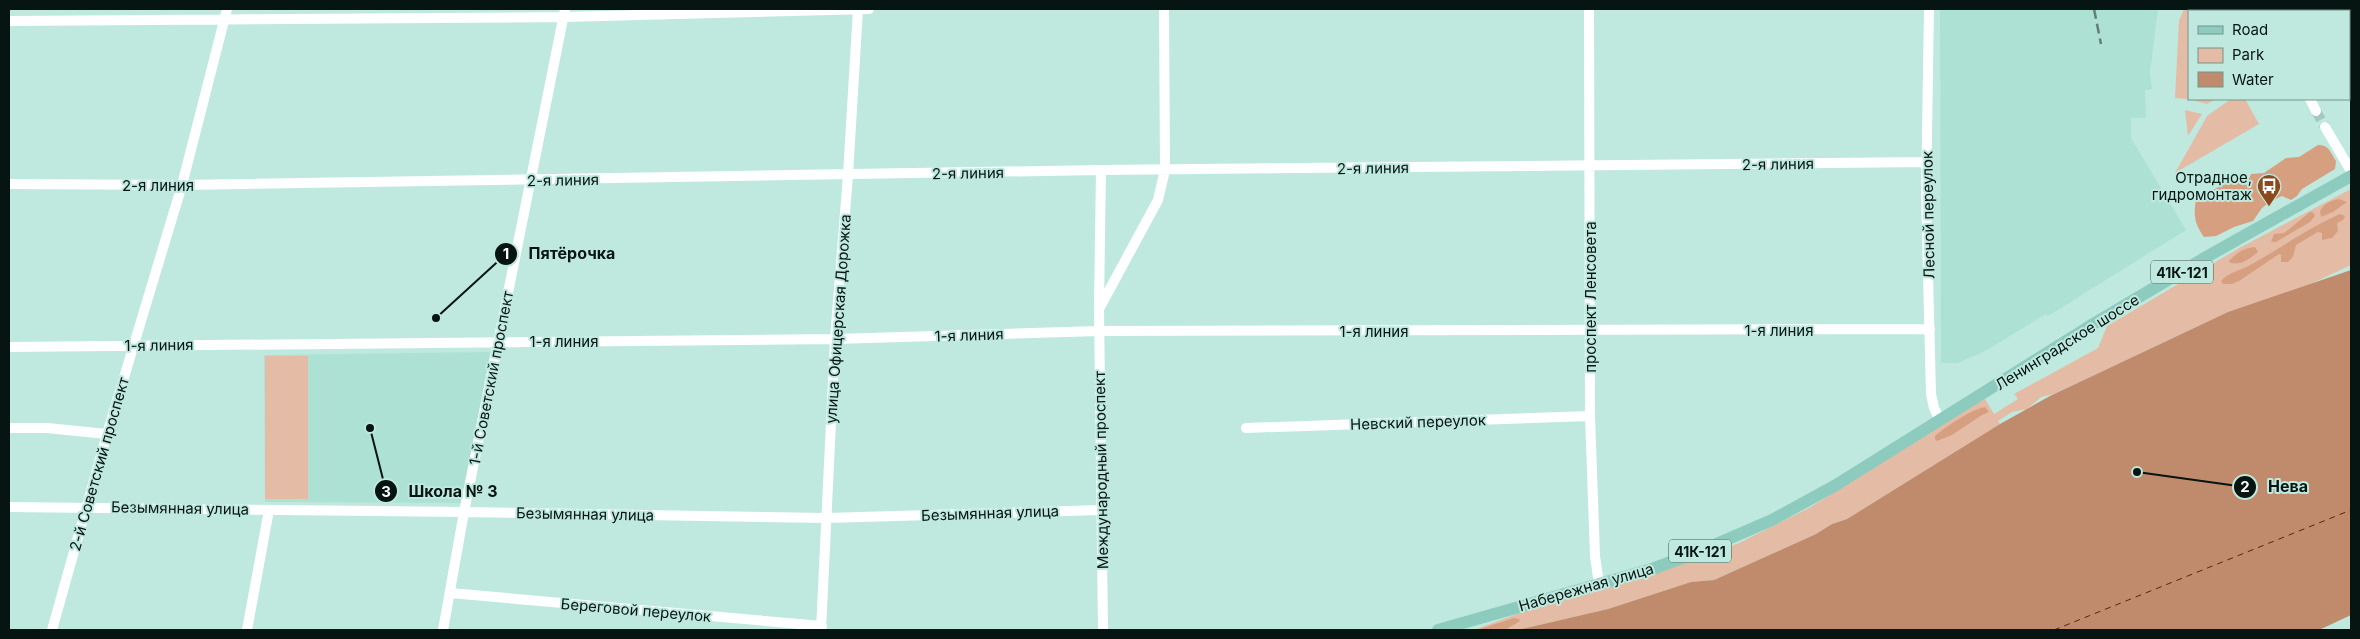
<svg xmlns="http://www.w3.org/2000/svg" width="2360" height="639" font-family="Inter,sans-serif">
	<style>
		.built { fill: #ace1d3 }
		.green { fill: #e4bca6 }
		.forest { fill: #d69f80 }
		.water { fill: #c08b6c }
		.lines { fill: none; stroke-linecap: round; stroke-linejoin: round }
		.ferry { stroke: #582601; stroke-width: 1; stroke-dasharray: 6 5; stroke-linecap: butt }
		.minor-tunnel { stroke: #a3c9bf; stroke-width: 10; stroke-dasharray: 10 5; stroke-linecap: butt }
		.minor { stroke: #fff; stroke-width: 10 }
		.major { stroke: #8dcbbf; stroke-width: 12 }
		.rail { stroke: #627f78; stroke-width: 2.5; stroke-dasharray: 10 5; stroke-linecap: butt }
		.labels { text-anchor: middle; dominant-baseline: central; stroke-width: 4; stroke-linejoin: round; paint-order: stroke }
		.shield { fill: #bfe9de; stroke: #3e554f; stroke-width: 1 }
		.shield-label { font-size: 14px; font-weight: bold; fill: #061512 }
		.street-label { font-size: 15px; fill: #061512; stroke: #bfe9de }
		.poi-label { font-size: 15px; fill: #061512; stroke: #bfe9de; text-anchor: end }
		.leader { fill: none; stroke: #061512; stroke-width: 2 }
		.callout-dot { fill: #061512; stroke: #bfe9de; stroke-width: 2 }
		.mark-label { font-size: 15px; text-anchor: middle; font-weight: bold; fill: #fff }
		.callout-label { font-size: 16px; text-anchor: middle; font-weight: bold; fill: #061512; stroke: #bfe9de; stroke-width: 4; stroke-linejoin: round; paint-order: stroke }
	</style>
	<rect width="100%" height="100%" fill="#bfe9de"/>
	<path class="built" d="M1940,9H2158L2150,72L2152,89L2145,90L2146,118H2131V138L2186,230L2048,316L2046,314L1987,350L1958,363H1941Z
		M490,352L462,503L265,502L264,355Z"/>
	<path class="green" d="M2184,9H2192L2194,11H2189V99H2216L2207,104L2188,99L2175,98L2179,21Z
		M2231,99H2245L2259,124L2175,173L2207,116Z
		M2185,110L2202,114L2188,136Z
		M2351,189V265L2300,289L2228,312L2054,394L2041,397L2027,409L2012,412L1998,421L2000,424L1847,519L1832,524L1816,534L1714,580L1691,582L1608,609L1517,630H1474L1525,611L1654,574L1739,543L1809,508L1978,403L1985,399L1994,414L2018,399L2014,394L2098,348L2107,326L2241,247Z
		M265,356H308V499H265Z"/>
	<path class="forest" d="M2318,145C2329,144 2331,154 2336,161L2335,169L2302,189L2297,196L2291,200L2282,196L2271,201L2262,208L2253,221L2234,227L2216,236L2204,237C2195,224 2193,216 2196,200C2207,194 2220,184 2234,182C2240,181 2243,182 2249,179L2251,174L2264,173L2286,158L2299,157Z
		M2339,199L2347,202L2333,212L2321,217L2320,211C2325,203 2330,201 2339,199Z
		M2310,212L2314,213L2315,216L2310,222L2276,242H2271L2274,234L2284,233Z
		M2340,214L2345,216L2343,220L2337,223L2338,231L2332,238L2322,240V233L2318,232L2296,245L2293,257L2288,262H2281V255L2279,254L2239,281L2232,284H2223L2221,281C2228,272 2242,270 2252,264C2283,247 2306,229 2340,214Z
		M2255,247L2258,252C2248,260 2242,265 2230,263L2229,261C2236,253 2244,248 2255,247Z
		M1985,407L1989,412L1982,415L1952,435L1937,441L1935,439V436C1945,427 1972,409 1985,407Z
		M1514,618L1519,619L1520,621L1505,630H1477Z"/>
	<path class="water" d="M2351,270V615L2319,630H1517L1608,609L1691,582L1714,580L1816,534L1832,524L1847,519L2000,424L2050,396L2228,312Z"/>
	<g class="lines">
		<path class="ferry" d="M2054,630L2351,510"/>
		<path class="minor-tunnel" d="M2316,111L2325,127"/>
		<path class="minor" d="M1589,9L1590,416L1595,556L1599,584
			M1929,9L1926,195L1931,394L1934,408L1940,420
			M2261,9L2263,11
			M9,21L564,17L869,9
			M2310,99L2316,111
			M2325,127L2351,171
			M9,184L182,185L1101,170L1927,162
			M1099,305L1101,170
			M9,347L835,339L1099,331L1930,329
			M9,428H47L107,434
			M1246,428L1590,416
			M9,507L464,512L826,518L1101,510
			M450,593L822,626
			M52,630L107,434L182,185L227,9
			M247,630L269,510
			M443,630L464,512L565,9
			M821,630L835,339L848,175L858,9
			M1103,630L1099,309L1158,200L1165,170L1164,9"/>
		<path class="major" d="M1438,630L1652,569L1698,552L1772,520L1836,485L2090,326L2208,256L2351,176"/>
		<path class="rail" d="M2094,9L2101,44"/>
	</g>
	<defs>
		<g id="bus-pin" transform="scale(1.25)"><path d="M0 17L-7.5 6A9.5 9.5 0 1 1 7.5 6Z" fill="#8d491c" stroke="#bfe9de"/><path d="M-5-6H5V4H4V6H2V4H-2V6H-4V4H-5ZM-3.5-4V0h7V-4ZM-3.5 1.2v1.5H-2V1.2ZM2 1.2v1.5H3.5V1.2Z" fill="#fff"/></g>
	</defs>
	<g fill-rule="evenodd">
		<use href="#bus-pin" x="2269" y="186"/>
	</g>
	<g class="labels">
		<g class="shield">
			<rect x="2151" y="260.5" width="62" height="23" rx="4"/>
			<rect x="1669" y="539.5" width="62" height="23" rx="4"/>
		</g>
		<g class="shield-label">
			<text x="2182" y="272">41К-121</text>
			<text x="1700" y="551">41К-121</text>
		</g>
		<g class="street-label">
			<text transform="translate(1778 164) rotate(-1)">2-я линия</text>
			<text transform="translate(1373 168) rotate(-1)">2-я линия</text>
			<text transform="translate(968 173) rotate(-1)">2-я линия</text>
			<text transform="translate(563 180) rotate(-1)">2-я линия</text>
			<text x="158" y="185">2-я линия</text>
			<text transform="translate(1928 215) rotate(-91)">Лесной переулок</text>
			<text transform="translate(1590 297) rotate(-90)">проспект Ленсовета</text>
			<text transform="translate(838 319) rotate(-86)">улица Офицерская Дорожка</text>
			<text x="1779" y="330">1-я линия</text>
			<text x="1374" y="331">1-я линия</text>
			<text transform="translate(969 335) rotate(-2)">1-я линия</text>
			<text x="564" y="341">1-я линия</text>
			<text transform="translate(2067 342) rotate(-32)">Ленинградское шоссе</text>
			<text transform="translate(159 345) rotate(-1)">1-я линия</text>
			<text transform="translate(491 378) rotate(-79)">1-й Советский проспект</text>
			<text transform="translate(1418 422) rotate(-2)">Невский переулок</text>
			<text transform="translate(99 464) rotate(-74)">2-й Советский проспект</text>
			<text transform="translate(1101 470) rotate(-91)">Международный проспект</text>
			<text transform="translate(180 508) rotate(1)">Безымянная улица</text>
			<text transform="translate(990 513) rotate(-2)">Безымянная улица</text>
			<text transform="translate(585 514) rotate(1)">Безымянная улица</text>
			<text transform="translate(1586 587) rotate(-16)">Набережная улица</text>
			<text transform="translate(636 610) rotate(5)">Береговой переулок</text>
		</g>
		<g class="poi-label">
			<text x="2252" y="177">Отрадное,<tspan x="2252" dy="17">гидромонтаж</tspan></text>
		</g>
	</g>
	<path class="leader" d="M436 318L506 254M2137 472L2245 487M370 428L386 491"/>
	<g class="callout-dot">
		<circle cx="436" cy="318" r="5"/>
		<circle cx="2137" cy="472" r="5"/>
		<circle cx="370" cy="428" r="5"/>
		<circle cx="506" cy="254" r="12"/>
		<circle cx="2245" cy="487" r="12"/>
		<circle cx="386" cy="491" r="12"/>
	</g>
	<g class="mark-label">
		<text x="506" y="259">1</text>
		<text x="2245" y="492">2</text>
		<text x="386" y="497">3</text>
	</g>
	<g class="callout-label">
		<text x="572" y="259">Пятёрочка</text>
		<text x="2288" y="492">Нева</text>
		<text x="453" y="497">Школа № 3</text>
	</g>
	<rect width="2360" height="639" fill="none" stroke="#061512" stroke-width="20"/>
	<rect x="2188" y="10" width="162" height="90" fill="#bfe9de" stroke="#75948c"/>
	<rect x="2198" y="26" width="25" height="8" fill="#8dcbbf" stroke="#75948c"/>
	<text x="2232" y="35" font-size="15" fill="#061512">Road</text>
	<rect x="2198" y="48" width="25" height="15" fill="#e4bca6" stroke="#75948c"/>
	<text x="2232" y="60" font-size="15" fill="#061512">Park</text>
	<rect x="2198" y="72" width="25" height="15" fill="#c08b6c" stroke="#75948c"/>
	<text x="2232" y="85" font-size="15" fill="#061512">Water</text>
</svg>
